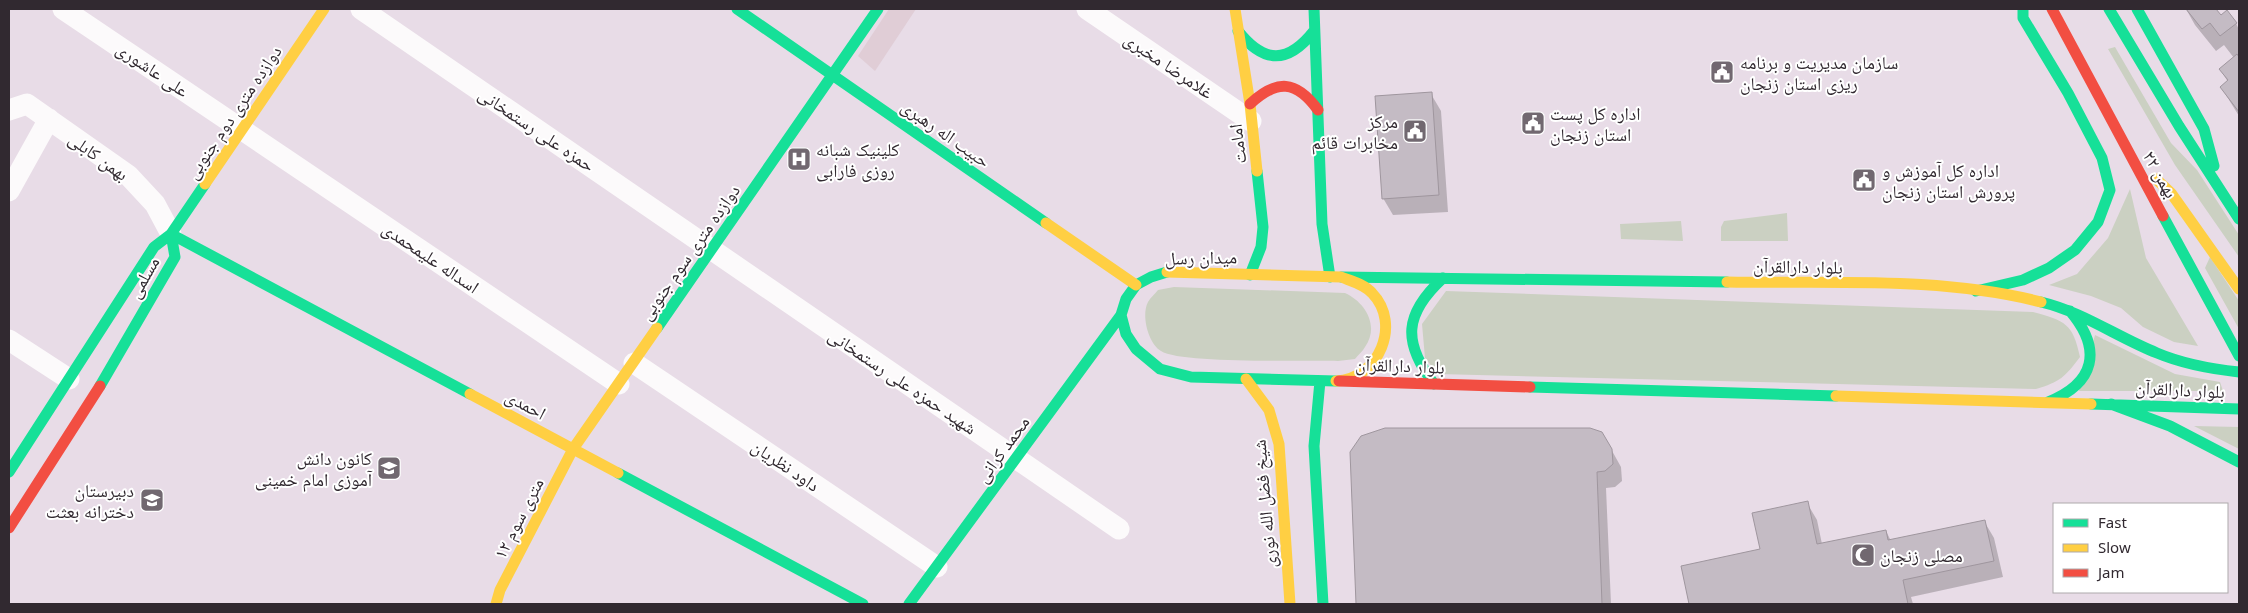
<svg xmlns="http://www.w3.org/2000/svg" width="2248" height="613" font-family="'Noto Sans','Noto Naskh Arabic',sans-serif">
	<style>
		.commercial { fill: #e0cdd6 }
		.green { fill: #cbd0c2 }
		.shadow { fill: #0003 }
		.building { fill: #c4bbc4; stroke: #9f969e }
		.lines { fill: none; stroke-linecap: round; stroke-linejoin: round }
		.street { stroke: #fcfafb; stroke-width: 21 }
		.fast { stroke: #16e098; stroke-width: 11 }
		.slow { stroke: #ffcf43; stroke-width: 11 }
		.jam { stroke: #f24e42; stroke-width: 11 }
		.labels { text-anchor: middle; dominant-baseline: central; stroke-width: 4; stroke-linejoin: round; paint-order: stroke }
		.poi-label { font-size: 18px; fill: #312930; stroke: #fff; text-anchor: start }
		.street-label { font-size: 18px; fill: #312930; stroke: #fff }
	</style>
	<rect width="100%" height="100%" fill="#e8dce7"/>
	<path class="commercial" d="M889,9H916L875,71L858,56Z"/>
	<path class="green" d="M2115,47L2171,143L2197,170L2239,235V257L2175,165L2108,49Z
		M2130,189L2146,258L2198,346L2174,342L2143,327L2121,308L2091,296L2049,285L2077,274L2108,238Z
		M1787,213L1788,241H1721V227L1724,221Z
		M1681,221L1683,241L1621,239L1620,224Z
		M2210,257L2239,301V329L2205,268Z
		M1174,287L1345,293C1365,302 1380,326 1365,347C1363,351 1358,355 1355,359L1338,361C1307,360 1180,364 1161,351C1148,343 1141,315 1148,302C1150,298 1155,294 1158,290Z
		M1446,291L2033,312C2065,321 2073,323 2080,357C2065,377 2060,382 2036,389L1438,374L1425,358L1422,324Z
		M2095,335L2175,374L2220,382L2223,391H2079Z
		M2194,426L2239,427V449Z"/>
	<path class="shadow" d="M2186,9H2215L2221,17L2236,23L2239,30V54L2237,56L2239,59V116L2221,87L2228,82L2220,69L2234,58L2224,45L2216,51L2195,25Z
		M1431,94L1441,111L1448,212L1393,215L1383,198Z
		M1611,449L1621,467L1622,481L1615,487L1606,488L1611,604H1357L1352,452Z
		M1807,503L1817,520L1822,544L1886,531L1891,541L1984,521L1994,538L2003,577L1911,597L1913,604H1690L1682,567L1761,550Z"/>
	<path class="building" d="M2186,9H2216L2221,15L2227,10L2237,23L2220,36L2210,23L2202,29Z
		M2237,54L2239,57V112L2220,87L2228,80L2219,69Z
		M1432,92L1439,195L1382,199L1375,96Z
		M1385,428H1590L1602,432L1612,449L1613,464L1605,471L1597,472L1602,604H1356L1350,452L1361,436Z
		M1808,501L1817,544L1886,530L1888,540L1985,520L1994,561L1903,580L1908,604H1689L1681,566L1760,549L1752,513Z"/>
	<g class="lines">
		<path class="street" d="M63,9L619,384
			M361,9L1119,529
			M1087,9L1251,121
			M9,110L27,104L128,175L155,204L171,234
			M9,191L49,119
			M9,340L69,379
			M634,363L937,567"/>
		<path class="fast" d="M737,9L1046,223
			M1314,9L1322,224L1330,277
			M2109,9L2179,126L2239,219
			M2137,9L2204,129L2214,166
			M1238,31C1264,64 1288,64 1314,31
			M2163,216L2239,356
			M171,234L470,394
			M1167,272L1151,277L1136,285L1126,299L1121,315L1126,334L1136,349L1160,369L1191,377L1336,381
			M1250,275L1261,247L1263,227L1257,171
			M1341,277L1727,282
			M1976,291L2023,280L2049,268L2075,250L2098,222L2110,190L2102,158L2068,93L2023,18V9
			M2041,302C2083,312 2117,337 2157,353C2183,364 2211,369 2239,372
			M657,328L878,9
			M1320,381L1314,446L1323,604
			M1434,384C1402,342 1404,314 1443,278
			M100,386L175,257L171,234
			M1530,387L1836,396
			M2048,402C2095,383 2103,350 2070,311
			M2091,404L2239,409
			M2111,404L2170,426L2239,462
			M9,472L154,247L171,234L205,184
			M618,473L863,604
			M909,604L1121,315"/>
		<path class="slow" d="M1235,9L1250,104L1257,171
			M2156,179L2171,193L2239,289
			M205,184L324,9
			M1046,223L1136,285
			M1167,272L1341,277C1351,281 1364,284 1372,293C1402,324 1379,379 1336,381
			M1727,282C1831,284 1940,276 2041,302
			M1246,379L1269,410L1279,444L1290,604
			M470,394L618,473
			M1836,396L2091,404
			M496,604L500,590L573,449L657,328"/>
		<path class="jam" d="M2052,9L2163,216
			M1250,104C1277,79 1296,80 1318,110
			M1339,381L1530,387
			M9,528L100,386"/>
	</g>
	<defs>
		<g id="civic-square" transform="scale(1.25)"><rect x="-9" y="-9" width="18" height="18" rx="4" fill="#716870" stroke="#fff"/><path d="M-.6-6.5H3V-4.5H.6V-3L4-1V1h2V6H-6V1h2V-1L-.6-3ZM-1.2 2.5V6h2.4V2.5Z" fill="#fff"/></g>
		<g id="hospital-square" transform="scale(1.25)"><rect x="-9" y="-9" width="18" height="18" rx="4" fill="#716870" stroke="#fff"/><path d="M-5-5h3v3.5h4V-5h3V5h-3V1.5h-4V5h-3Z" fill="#fff"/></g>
		<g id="school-square" transform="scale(1.25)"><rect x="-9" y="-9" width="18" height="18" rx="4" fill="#716870" stroke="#fff"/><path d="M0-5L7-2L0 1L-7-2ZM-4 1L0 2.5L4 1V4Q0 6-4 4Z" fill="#fff"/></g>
		<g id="mosque-square" transform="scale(1.25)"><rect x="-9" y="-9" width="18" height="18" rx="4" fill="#716870" stroke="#fff"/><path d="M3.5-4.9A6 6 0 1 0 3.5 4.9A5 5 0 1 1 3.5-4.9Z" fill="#fff"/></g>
	</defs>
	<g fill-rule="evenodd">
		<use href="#civic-square" x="1722" y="72"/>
		<use href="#civic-square" x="1533" y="123"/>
		<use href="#civic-square" x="1415" y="131"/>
		<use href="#hospital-square" x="799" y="159"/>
		<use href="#civic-square" x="1864" y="180"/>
		<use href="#school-square" x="389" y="468"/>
		<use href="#school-square" x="152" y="500"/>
		<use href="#mosque-square" x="1863" y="555"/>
	</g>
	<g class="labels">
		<g class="poi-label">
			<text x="1740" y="62">سازمان مدیریت و برنامه<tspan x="1740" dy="21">ریزی استان زنجان</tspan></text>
			<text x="1550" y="113">اداره کل پست<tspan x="1550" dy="21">استان زنجان</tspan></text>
			<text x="1398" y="121" text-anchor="end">مرکز<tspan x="1398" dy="21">مخابرات قائم</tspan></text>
			<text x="816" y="149">کلینیک شبانه<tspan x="816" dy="21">روزی فارابی</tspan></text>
			<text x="1882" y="170">اداره کل آموزش و<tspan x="1882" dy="21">پرورش استان زنجان</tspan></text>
			<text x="372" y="458" text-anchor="end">کانون دانش<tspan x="372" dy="21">آموزی امام خمینی</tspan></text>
			<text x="134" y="490" text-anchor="end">دبیرستان<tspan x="134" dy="21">دخترانه بعثت</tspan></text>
			<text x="1880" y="555">مصلی زنجان</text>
		</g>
		<g class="street-label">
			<text transform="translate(1169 65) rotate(34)">غلامرضا مخبری</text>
			<text transform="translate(153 69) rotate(34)">علی عاشوری</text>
			<text transform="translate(233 112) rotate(-56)">دوازده متری دوم جنوبی</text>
			<text transform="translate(537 129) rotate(34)">حمزه علی رستمخانی</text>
			<text transform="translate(946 133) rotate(35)">حبیب اله رهبری</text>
			<text transform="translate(1237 144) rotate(-97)">امامت</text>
			<text transform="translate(99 156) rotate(36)">بهمن کابلی</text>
			<text transform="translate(2161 174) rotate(61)">۲۲ بهمن</text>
			<text transform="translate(689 252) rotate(-55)">دوازده متری سوم جنوبی</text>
			<text transform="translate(431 257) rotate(34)">اسداله علیمحمدی</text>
			<text transform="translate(1201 257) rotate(-1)">میدان رسل</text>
			<text transform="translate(1798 266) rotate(1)">بلوار دارالقرآن</text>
			<text transform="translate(143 277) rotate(-60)">مسلمی</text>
			<text transform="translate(1400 365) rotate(2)">بلوار دارالقرآن</text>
			<text transform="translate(903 381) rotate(34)">شهید حمزه علی رستمخانی</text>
			<text transform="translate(2180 389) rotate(3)">بلوار دارالقرآن</text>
			<text transform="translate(526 404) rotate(28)">احمدی</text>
			<text transform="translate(1002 449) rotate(-54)">محمد کرانی</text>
			<text transform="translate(786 465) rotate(34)">داود نظریان</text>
			<text transform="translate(1264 504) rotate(-95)">شیخ فضل الله نوری</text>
			<text transform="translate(518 518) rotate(-63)">۱۲ متری سوم</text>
		</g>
	</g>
	<rect width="2248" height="613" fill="none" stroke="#312930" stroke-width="20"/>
	<rect x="2053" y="503" width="175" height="90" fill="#ffffff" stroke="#ada9ac"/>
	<rect x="2063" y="519" width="25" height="8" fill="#16e098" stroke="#ada9ac"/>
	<text x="2098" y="528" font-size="15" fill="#312930">Fast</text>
	<rect x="2063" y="544" width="25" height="8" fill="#ffcf43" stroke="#ada9ac"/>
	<text x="2098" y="553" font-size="15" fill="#312930">Slow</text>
	<rect x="2063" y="569" width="25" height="8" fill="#f24e42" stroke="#ada9ac"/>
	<text x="2098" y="578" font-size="15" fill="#312930">Jam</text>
</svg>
